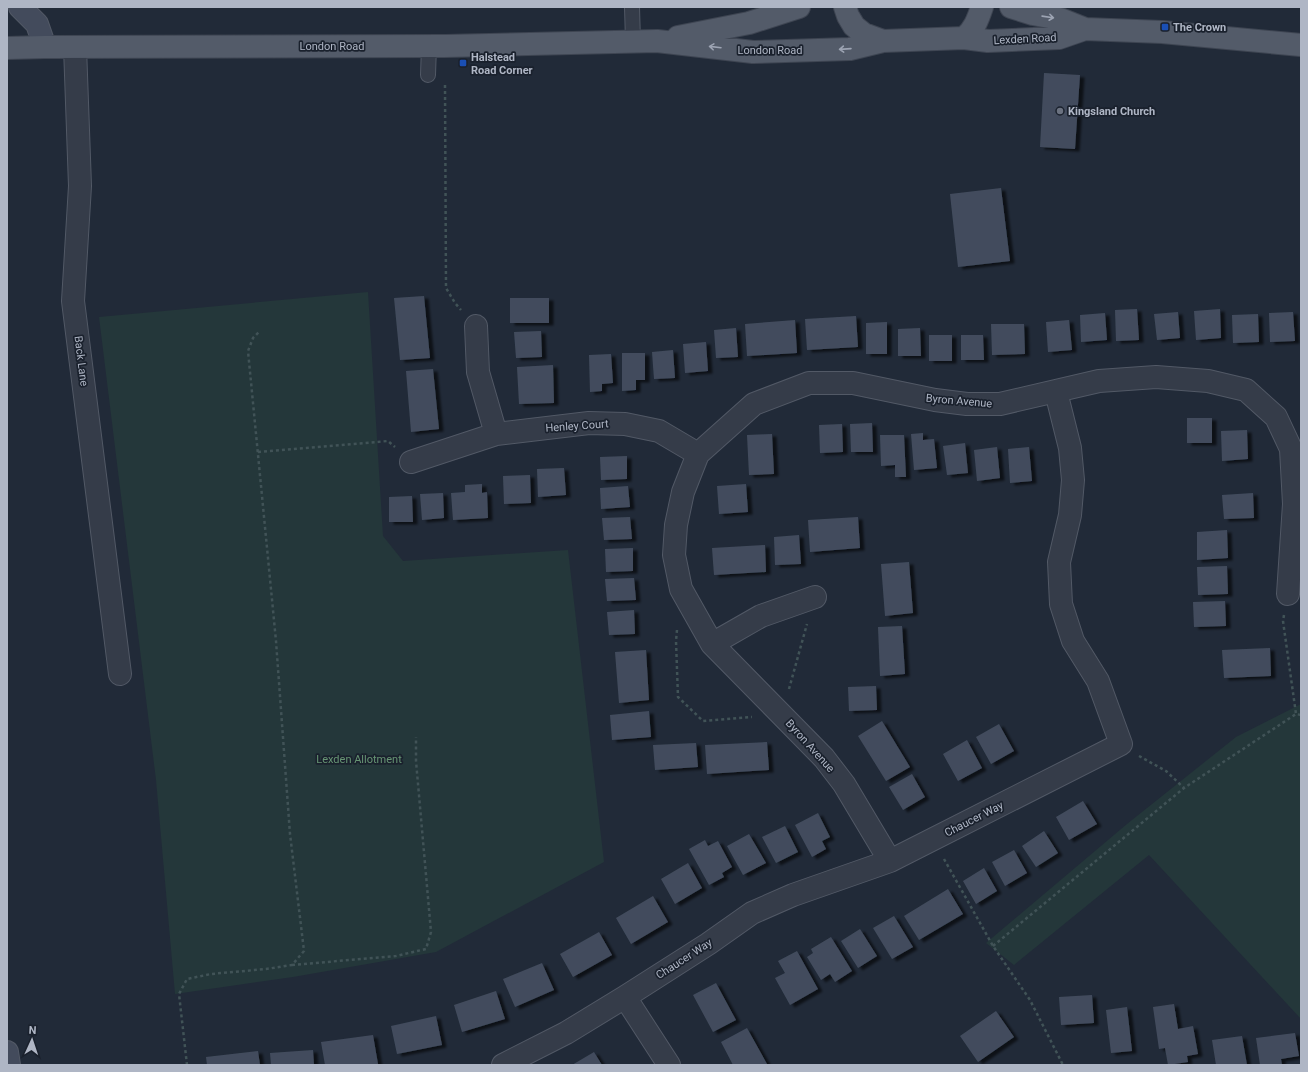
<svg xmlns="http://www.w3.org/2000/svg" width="1308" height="1072" font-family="Roboto,sans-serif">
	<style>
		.green { fill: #24373a }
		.building { fill: #424c5d; filter: url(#shadow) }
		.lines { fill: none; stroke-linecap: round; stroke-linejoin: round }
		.lane-casing { stroke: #525966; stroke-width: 16 }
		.street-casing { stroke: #525966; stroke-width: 24 }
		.secondary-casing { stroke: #525966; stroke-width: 24 }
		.primary-casing { stroke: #3e4552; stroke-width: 24 }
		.path { stroke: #415357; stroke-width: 2.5; stroke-dasharray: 3 3; stroke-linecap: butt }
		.lane { stroke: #353c49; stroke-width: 14 }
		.street { stroke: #353c49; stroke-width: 22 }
		.secondary { stroke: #434b5c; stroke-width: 22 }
		.primary { stroke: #535b69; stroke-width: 22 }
		.oneway { stroke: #9da4b3 }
		.transit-dot { fill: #1a4fb4; stroke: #1a212d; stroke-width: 1.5 }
		.worship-dot { fill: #6b7280; stroke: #1a212d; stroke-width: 1.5 }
		.labels { text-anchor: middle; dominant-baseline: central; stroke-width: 3.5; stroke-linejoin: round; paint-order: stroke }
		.poi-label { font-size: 11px; font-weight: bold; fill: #afb6c5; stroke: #1a212d; text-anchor: start }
		.street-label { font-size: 11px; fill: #afb6c5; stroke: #1a212d }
		.park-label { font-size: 11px; fill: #679574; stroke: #1a212d }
	</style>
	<defs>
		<filter id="shadow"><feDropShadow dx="4.5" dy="2.5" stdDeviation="1" flood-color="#0009"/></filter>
	</defs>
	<rect width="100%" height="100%" fill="#212a38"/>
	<path class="green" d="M368,292L383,536L403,561L568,550L604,862L436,952L293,977L175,994L156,780L99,317Z
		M1301,704V1019L1149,855L1014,965L986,943L1127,824L1236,737Z"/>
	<path class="building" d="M1044,73L1080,75L1075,149L1040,147Z
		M1001,188L1010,261L958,267L950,194Z
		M424,296L430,358L400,360L394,298Z
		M510,298H549V323H510Z
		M1137,309L1139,340L1116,341L1115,310Z
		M1220,309L1221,338L1196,340L1194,311Z
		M1178,312L1180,338L1157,340L1154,314Z
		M1293,312L1295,341L1270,342L1269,313Z
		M1105,313L1107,340L1081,342L1080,315Z
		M1258,314L1259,342L1233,343L1232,315Z
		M856,316L858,347L807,350L805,319Z
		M795,320L797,353L747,356L745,324Z
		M1069,320L1072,350L1048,352L1046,322Z
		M887,322V354H866V323Z
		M991,324H1024L1025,354L992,355Z
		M736,328L738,357L716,358L714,330Z
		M920,328L921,356H898V329Z
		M541,331L542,357L516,358L514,332Z
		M929,335H952V361H929Z
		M961,335H983L984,360H961Z
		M706,342L708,371L685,373L683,344Z
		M673,350L675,378L654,379L652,352Z
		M622,353H645V380H636V390L622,391Z
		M611,354L613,383L602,384V391L590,392L589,355Z
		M553,365L554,403L519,404L517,367Z
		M433,369L439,429L411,432L406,371Z
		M1187,418H1212V443H1187Z
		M872,423L873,452H851L850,424Z
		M842,424L843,452L820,453L819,425Z
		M1247,430L1248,459L1222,461L1221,431Z
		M923,433V440L934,439L937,468L914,470L911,434Z
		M772,434L774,474L749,475L747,435Z
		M880,435H904L906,477H895V465L881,466Z
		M965,443L968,473L947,475L943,446Z
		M997,447L1000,478L977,481L974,450Z
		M1029,447L1032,481L1010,483L1008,449Z
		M627,456V479L601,480L600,457Z
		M564,468L566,495L538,497L537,469Z
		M530,475L531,503L504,504L503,476Z
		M482,484V493L487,492L488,518L453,520L451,493L465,492V485Z
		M746,484L748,512L719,514L717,486Z
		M628,486L630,507L601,509L600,488Z
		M443,493L444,518L422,520L420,494Z
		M1253,493L1254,518L1224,519L1222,495Z
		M412,496L413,522H389V497Z
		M630,517L632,539L604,540L602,518Z
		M858,517L860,548L810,552L808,520Z
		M1227,530L1228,558L1197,560V532Z
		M799,535L801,564L775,565L774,537Z
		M765,545L766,572L714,575L712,548Z
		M633,548V571L606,572L605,549Z
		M909,562L913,613L885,616L881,564Z
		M1227,566L1228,594L1198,595L1197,567Z
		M634,578L636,600L607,601L605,579Z
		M1225,601L1226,626L1194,627L1193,602Z
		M634,610L635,634L609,635L607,612Z
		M902,626L905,674L880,676L878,627Z
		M1270,648L1271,676L1224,678L1222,650Z
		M646,650L649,700L619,703L615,652Z
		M876,686L877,710L849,711L848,687Z
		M649,711L651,737L612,740L610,715Z
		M882,721L910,767L886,781L858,736Z
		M999,724L1014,751L991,764L976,737Z
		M967,740L982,768L958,781L943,754Z
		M767,742L769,770L707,774L705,745Z
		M696,743L698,767L655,770L653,745Z
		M912,774L925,797L903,810L889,787Z
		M1083,801L1097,824L1069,840L1056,817Z
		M818,813L830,837L822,841L826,849L812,857L795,825Z
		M785,826L798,852L776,863L762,837Z
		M1044,831L1058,853L1036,867L1022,846Z
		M749,834L766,863L743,875L727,846Z
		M705,840L708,846L718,841L732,867L722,873L724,877L709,885L689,849Z
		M1014,850L1027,873L1005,886L992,862Z
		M688,863L702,888L675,904L661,879Z
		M984,868L997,891L976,904L963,881Z
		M948,889L963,914L919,940L904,916Z
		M653,896L668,922L631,944L616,918Z
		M894,916L913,947L892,959L873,928Z
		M860,929L877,956L858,968L841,941Z
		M599,932L612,955L573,977L560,954Z
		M831,937L852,971L835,982L830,974L821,980L807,957L813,953L811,949Z
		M797,951L818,989L790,1005L775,978L785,973L778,961Z
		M542,963L554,990L515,1007L503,979Z
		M716,983L736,1020L713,1032L693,995Z
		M496,991L505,1019L462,1032L454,1005Z
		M1092,995L1094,1023L1061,1025L1059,997Z
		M1174,1004L1178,1029L1193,1026L1198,1054L1187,1056L1188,1062L1168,1065L1165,1048L1159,1049L1153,1007Z
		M1127,1007L1132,1051L1111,1053L1106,1010Z
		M996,1011L1014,1037L978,1062L960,1036Z
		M436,1016L442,1045L397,1054L391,1026Z
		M747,1028L767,1064L765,1065H733L721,1042Z
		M1295,1033L1299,1056L1281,1059L1282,1065H1260L1256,1038Z
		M373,1035L378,1064L325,1065L321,1042Z
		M1242,1036L1247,1065H1216L1212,1040Z
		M313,1050L314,1065H271L270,1053Z
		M258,1051L260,1065H207L206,1057Z
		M594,1052L602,1065H572Z"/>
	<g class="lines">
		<g class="lane-casing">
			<path id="lane" d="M632,7L633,41
				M428,75L429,46"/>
		</g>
		<g class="street-casing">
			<path id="street" d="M75,47L80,186L73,301L120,674
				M476,326L478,372L496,434
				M411,462L496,434L589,423L625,424L659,431L698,454
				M712,644L761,616L815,597
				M890,861L844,784L824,758L712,644L681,589L674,555L676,525L683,492L698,454L754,404L809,383H853L935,400L967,404H1000L1099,381L1156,377L1208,381L1246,390L1276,417L1291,449L1294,504L1288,594
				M625,997L669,1065
				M503,1065L566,1033L625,997L708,944L752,913L793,895L890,861L1121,744L1098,681L1073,641L1061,604L1059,562L1070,515L1073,480L1070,448L1056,392"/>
		</g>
		<g class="secondary-casing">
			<path id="secondary" d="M20,7L37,24L45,47
				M7,1052L9,1065"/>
		</g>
		<g class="primary-casing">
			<path id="primary" d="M845,7L848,16L854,26L864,34L883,41L964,38L988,41L1059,38L1085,29L1162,32L1301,45
				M1011,7L1033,14L1060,19L1085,29
				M678,37L749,23L799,7
				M964,38C974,30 978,19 982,7
				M7,48L45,47L445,46L657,41L753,52L850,49L883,41"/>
		</g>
		<path class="path" d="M445,85L446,288L455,303L461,310
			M258,452L388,441L395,447
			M1284,615L1283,621L1296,714
			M677,630L676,641L678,697L703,721L752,717
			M789,689L807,624
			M1139,756L1166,771L1184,788
			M944,859L993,946L1030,1000L1063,1065
			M993,946L1184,788L1296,714L1301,715
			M292,965L396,956L426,949L431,932L416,761V737
			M187,1065L179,994L187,979L211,974L266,969L292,965L304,951L290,834L276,641L248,351L253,338L260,331"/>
		<use href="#lane" class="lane"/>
		<use href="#street" class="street"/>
		<use href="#secondary" class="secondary"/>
		<use href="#primary" class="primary"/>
	</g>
	<defs><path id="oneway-shaft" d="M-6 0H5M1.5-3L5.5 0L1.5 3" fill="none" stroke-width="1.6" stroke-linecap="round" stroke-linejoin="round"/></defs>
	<g class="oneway">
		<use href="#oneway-shaft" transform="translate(1048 17) rotate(8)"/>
		<use href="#oneway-shaft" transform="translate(715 47) rotate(-173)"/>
		<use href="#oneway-shaft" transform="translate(845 49) rotate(176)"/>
	</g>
	<g class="transit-dot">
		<rect x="1161" y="23" width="8" height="8" rx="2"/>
		<rect x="459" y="59" width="8" height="8" rx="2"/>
	</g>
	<circle class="worship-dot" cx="1060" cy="111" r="4"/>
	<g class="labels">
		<g class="poi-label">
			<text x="1173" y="27">The Crown</text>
			<text x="471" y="57">Halstead<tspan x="471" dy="13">Road Corner</tspan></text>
			<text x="1068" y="111">Kingsland Church</text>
		</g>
		<g class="street-label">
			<text transform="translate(1025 39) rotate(-3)">Lexden Road</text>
			<text x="332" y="46">London Road</text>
			<text x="770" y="50">London Road</text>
			<text transform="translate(81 361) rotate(83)">Back Lane</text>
			<text transform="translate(959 401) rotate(5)">Byron Avenue</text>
			<text transform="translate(577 426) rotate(-4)">Henley Court</text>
			<text transform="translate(810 746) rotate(48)">Byron Avenue</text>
			<text transform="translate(974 819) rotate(-27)">Chaucer Way</text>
			<text transform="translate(684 959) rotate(-33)">Chaucer Way</text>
		</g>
		<g class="park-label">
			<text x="359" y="759">Lexden Allotment</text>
		</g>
	</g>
	<rect width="1308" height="1072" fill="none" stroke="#afb6c5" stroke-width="16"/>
	<g transform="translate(32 1040) rotate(3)" stroke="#1a212d" stroke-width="3" paint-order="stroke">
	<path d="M0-3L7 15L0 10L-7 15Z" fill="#afb6c5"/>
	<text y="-6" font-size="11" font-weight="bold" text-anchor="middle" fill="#afb6c5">N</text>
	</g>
</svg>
